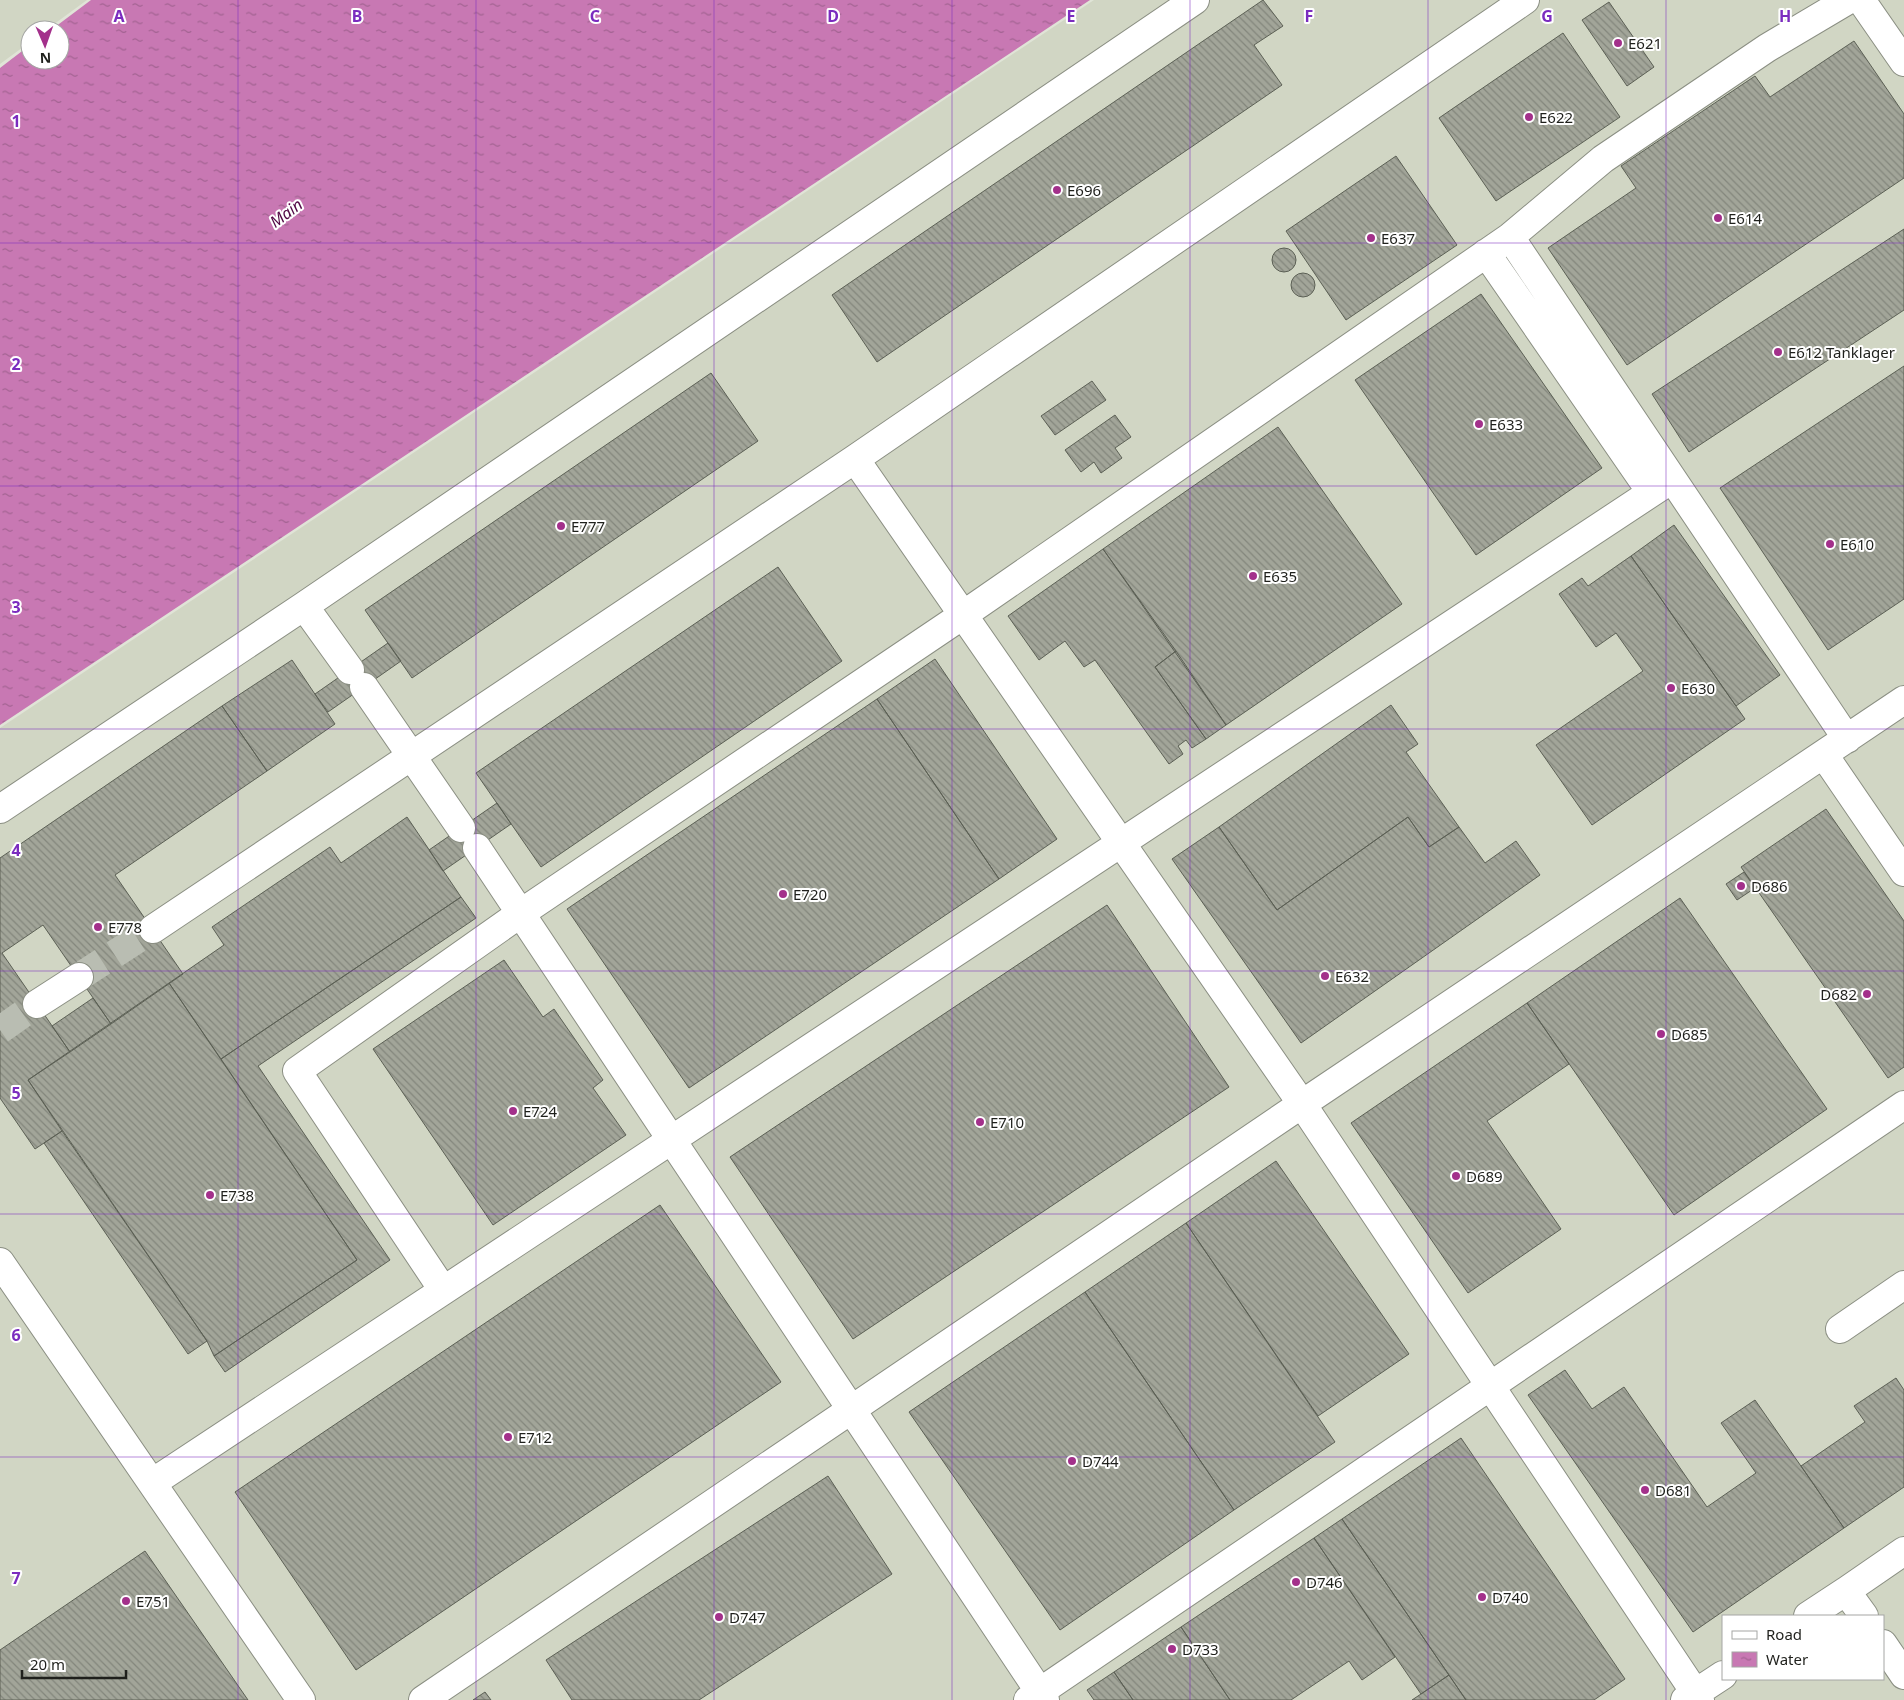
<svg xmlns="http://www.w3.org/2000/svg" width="1904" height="1700" font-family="'Noto Sans',sans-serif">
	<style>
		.built { fill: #d1d6c4; fill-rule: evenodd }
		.water { fill: url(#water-ripples) }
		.building { fill: url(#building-back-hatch); stroke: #5c6055 }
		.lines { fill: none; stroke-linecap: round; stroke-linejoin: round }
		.minor-tunnel { stroke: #b9bdb2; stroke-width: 28; stroke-dasharray: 28 14; stroke-linecap: butt }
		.minor-casing { stroke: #8b8f83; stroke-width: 30 }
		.minor { stroke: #fff; stroke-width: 28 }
		.grid { fill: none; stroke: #7b2cbf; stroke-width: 1; stroke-opacity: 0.55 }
		.poi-dot { fill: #a3308b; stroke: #fff; stroke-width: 2 }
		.labels { text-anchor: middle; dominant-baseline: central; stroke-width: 4; stroke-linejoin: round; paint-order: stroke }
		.poi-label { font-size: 15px; fill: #1f201c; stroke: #fff; text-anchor: start }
		.water-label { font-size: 16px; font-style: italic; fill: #520845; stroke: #fff }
		.grid-label { font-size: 16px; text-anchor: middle; font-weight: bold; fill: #7b2cbf; stroke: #fff; stroke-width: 4; stroke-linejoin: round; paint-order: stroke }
	</style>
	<defs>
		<pattern id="water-ripples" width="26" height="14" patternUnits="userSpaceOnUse" patternTransform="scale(1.25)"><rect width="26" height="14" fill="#c878b3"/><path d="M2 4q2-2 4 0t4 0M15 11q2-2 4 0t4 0" fill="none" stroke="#a26291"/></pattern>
		<pattern id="building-back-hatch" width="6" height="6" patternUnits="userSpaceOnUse" patternTransform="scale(1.25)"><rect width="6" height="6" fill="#a2a599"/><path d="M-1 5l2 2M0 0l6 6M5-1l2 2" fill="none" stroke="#83867c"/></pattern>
	</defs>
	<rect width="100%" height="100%" fill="#e0e4d7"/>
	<path class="built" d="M0,0H87L46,30H30V42L0,64Z
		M1094,0H1904V1700H0V728ZM1723,1616H1883V1679H1723Z"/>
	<path class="water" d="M91,0H1090L0,725V68L30,45V60H60V30H51Z"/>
	<path class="building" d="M1263,0L1283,26L1254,45L1282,85L877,362L832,295Z
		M1609,2L1654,67L1627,86L1582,20Z
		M1563,33L1620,117L1496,201L1439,118Z
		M1854,41L1904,114V178L1627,365L1548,248L1636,188L1621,166L1755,76L1770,97Z
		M1396,156L1457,245L1346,320L1286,231Z
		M1904,229V310L1689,452L1652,394Z
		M1272 260a12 12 0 1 1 24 0a12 12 0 1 1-24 0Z
		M1291 285a12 12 0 1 1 24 0a12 12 0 1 1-24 0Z
		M1481,294L1602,468L1476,555L1355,380Z
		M1904,366V599L1828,650L1720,488Z
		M711,373L758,441L412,678L365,610Z
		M1092,381L1106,400L1055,435L1041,416Z
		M1115,415L1131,437L1115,448L1122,458L1101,473L1094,462L1081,472L1065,450Z
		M1278,427L1402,604L1226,725L1103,549Z
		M1674,525L1780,675L1736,706L1631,556Z
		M1103,549L1176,651L1155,667L1206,739L1192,748L1186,740L1178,746L1183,754L1169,764L1095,660L1084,667L1065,641L1039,660L1008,616Z
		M1631,556L1745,719L1592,825L1536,745L1643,671L1616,633L1596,647L1559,594L1582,578L1588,586Z
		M778,567L842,661L541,867L476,773Z
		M388,643L401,661L328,712L315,694Z
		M1176,651L1226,725L1206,739L1155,667Z
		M935,659L1057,839L999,879L877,699Z
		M292,660L335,724L267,771L222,706Z
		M877,699L999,879L689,1088L567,909Z
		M1391,705L1418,744L1406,752L1459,827L1429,847L1408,817L1277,910L1219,827Z
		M222,706L267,771L115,875L183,974L111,1024L43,925L2,953L70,1052L28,1080L62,1131L35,1149L0,1098V858Z
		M497,803L511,824L443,871L429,850Z
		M1826,809L1904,921V1067L1888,1078L1741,867Z
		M407,817L461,897L221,1059L169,983L224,945L212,927L330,847L341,863Z
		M1408,817L1429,847L1459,827L1485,863L1516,841L1540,875L1301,1043L1172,859L1219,827L1277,910Z
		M1744,872L1755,888L1737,900L1726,884Z
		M461,897L476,918L258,1066L390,1260L225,1372L214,1356L357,1260L221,1059Z
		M1680,898L1827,1109L1674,1215L1527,1003Z
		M1107,905L1229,1087L853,1339L730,1157Z
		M504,960L543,1017L554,1009L603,1080L593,1088L626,1135L493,1225L373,1049Z
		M169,983L357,1260L214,1356L207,1341L28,1080Z
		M93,998L111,1024L70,1052L52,1026Z
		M1527,1003L1569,1064L1487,1121L1561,1229L1468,1293L1351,1123Z
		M62,1131L207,1341L188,1354L44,1143Z
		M1276,1161L1409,1354L1318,1416L1186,1223Z
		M660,1205L781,1382L356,1670L235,1492Z
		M1186,1223L1335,1442L1234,1510L1085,1292Z
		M1085,1292L1234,1510L1060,1630L909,1412Z
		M1565,1370L1592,1409L1624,1387L1707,1507L1756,1473L1721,1423L1755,1400L1844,1528L1693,1632L1528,1395Z
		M1896,1378L1904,1390V1487L1844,1528L1801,1466L1865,1422L1854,1406Z
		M1461,1438L1625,1679L1594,1700H1466L1342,1519Z
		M828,1476L892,1574L699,1700H572L546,1660Z
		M1342,1519L1449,1675L1421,1694L1314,1538Z
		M1314,1538L1395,1657L1362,1680L1349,1661L1291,1700H1230L1181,1627Z
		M145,1551L248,1700H0V1650Z
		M1181,1627L1230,1700H1133L1114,1672Z
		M1114,1672L1133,1700H1094L1087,1690Z
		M1449,1675L1466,1700H1412L1421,1694Z
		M485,1692L491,1700H473Z"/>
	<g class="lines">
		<path class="minor-tunnel" d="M79,977L153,929
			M0,1030L37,1004"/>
		<g class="minor-casing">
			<path id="minor" d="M1861,0L1904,62
				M1510,237L1847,739
				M1486,253L1651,492
				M855,459L1302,1104L1700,1700
				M304,606L350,670
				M364,687L461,828
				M1824,755L1904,872
				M0,809L304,606L1195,0
				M477,848L1045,1700
				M153,929L855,459L1525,0
				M37,1004L79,977
				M0,1262L301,1700
				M443,1290L297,1071L521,913L963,615L1510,237L1603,159L1767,48L1848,0
				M1840,1329L1904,1285
				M152,1483L1672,479
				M1846,1591L1904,1551
				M1808,1616L1846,1591L1864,1616
				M1883,1644L1904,1675
				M423,1700L1302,1104L1904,700
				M1028,1700L1904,1105
				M1685,1700L1723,1675"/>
		</g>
		<use href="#minor" class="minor"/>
	</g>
	<path class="grid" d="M238,0V1700M476,0V1700M714,0V1700M952,0V1700M1190,0V1700M1428,0V1700M1666,0V1700M0,243H1904M0,486H1904M0,729H1904M0,971H1904M0,1214H1904M0,1457H1904"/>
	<g class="poi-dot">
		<circle cx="1618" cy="43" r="5"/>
		<circle cx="1529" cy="117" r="5"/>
		<circle cx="1057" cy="190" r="5"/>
		<circle cx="1718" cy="218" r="5"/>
		<circle cx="1371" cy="238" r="5"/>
		<circle cx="1778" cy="352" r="5"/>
		<circle cx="1479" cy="424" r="5"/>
		<circle cx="561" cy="526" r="5"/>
		<circle cx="1830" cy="544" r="5"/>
		<circle cx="1253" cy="576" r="5"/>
		<circle cx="1671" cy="688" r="5"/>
		<circle cx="1741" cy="886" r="5"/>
		<circle cx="783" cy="894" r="5"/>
		<circle cx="98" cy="927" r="5"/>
		<circle cx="1325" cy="976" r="5"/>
		<circle cx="1867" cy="994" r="5"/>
		<circle cx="1661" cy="1034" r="5"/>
		<circle cx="513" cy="1111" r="5"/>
		<circle cx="980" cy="1122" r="5"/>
		<circle cx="1456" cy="1176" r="5"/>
		<circle cx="210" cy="1195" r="5"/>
		<circle cx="508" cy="1437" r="5"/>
		<circle cx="1072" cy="1461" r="5"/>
		<circle cx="1645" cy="1490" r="5"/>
		<circle cx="1296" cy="1582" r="5"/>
		<circle cx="1482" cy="1597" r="5"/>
		<circle cx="126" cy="1601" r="5"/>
		<circle cx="719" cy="1617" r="5"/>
		<circle cx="1172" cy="1649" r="5"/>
	</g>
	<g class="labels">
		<g class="poi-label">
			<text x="1628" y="43">E621</text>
			<text x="1539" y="117">E622</text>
			<text x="1067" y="190">E696</text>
			<text x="1728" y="218">E614</text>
			<text x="1381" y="238">E637</text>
			<text x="1788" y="352">E612 Tanklager</text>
			<text x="1489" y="424">E633</text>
			<text x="571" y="526">E777</text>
			<text x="1840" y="544">E610</text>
			<text x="1263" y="576">E635</text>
			<text x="1681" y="688">E630</text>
			<text x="1751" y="886">D686</text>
			<text x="793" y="894">E720</text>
			<text x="108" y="927">E778</text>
			<text x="1335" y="976">E632</text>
			<text x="1857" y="994" text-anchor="end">D682</text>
			<text x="1671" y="1034">D685</text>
			<text x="523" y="1111">E724</text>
			<text x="990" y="1122">E710</text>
			<text x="1466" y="1176">D689</text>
			<text x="220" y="1195">E738</text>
			<text x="518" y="1437">E712</text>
			<text x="1082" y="1461">D744</text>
			<text x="1655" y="1490">D681</text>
			<text x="1306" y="1582">D746</text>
			<text x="1492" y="1597">D740</text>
			<text x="136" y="1601">E751</text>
			<text x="729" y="1617">D747</text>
			<text x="1182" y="1649">D733</text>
		</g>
		<g class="water-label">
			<text transform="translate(286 213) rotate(-37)">Main</text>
		</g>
	</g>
	<g class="grid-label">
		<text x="119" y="22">A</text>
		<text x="357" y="22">B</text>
		<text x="595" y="22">C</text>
		<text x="833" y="22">D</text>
		<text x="1071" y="22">E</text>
		<text x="1309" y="22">F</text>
		<text x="1547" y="22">G</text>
		<text x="1785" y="22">H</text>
		<text x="16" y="127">1</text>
		<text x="16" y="370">2</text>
		<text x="16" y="613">3</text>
		<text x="16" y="856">4</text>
		<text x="16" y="1099">5</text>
		<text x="16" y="1341">6</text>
		<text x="16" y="1584">7</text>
	</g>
	<rect x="1722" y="1615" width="162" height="65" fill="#ffffff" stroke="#a5a6a4"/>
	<rect x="1732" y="1631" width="25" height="8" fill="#ffffff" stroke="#a5a6a4"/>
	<text x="1766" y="1640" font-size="15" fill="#1f201c">Road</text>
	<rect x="1732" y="1652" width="25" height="15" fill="url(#water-ripples)" stroke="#a5a6a4"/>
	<text x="1766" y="1665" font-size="15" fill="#1f201c">Water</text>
	<g transform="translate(45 45) rotate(178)"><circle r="24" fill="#ffffff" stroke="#a5a6a4"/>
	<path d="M0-4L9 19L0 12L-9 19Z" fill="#a3308b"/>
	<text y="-8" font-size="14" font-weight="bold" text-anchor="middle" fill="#1f201c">N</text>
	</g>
	<path d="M22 1670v8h104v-8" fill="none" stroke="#1f201c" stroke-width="2.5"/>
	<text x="30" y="1670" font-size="15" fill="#1f201c" stroke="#ffffff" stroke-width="4" paint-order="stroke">20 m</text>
</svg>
